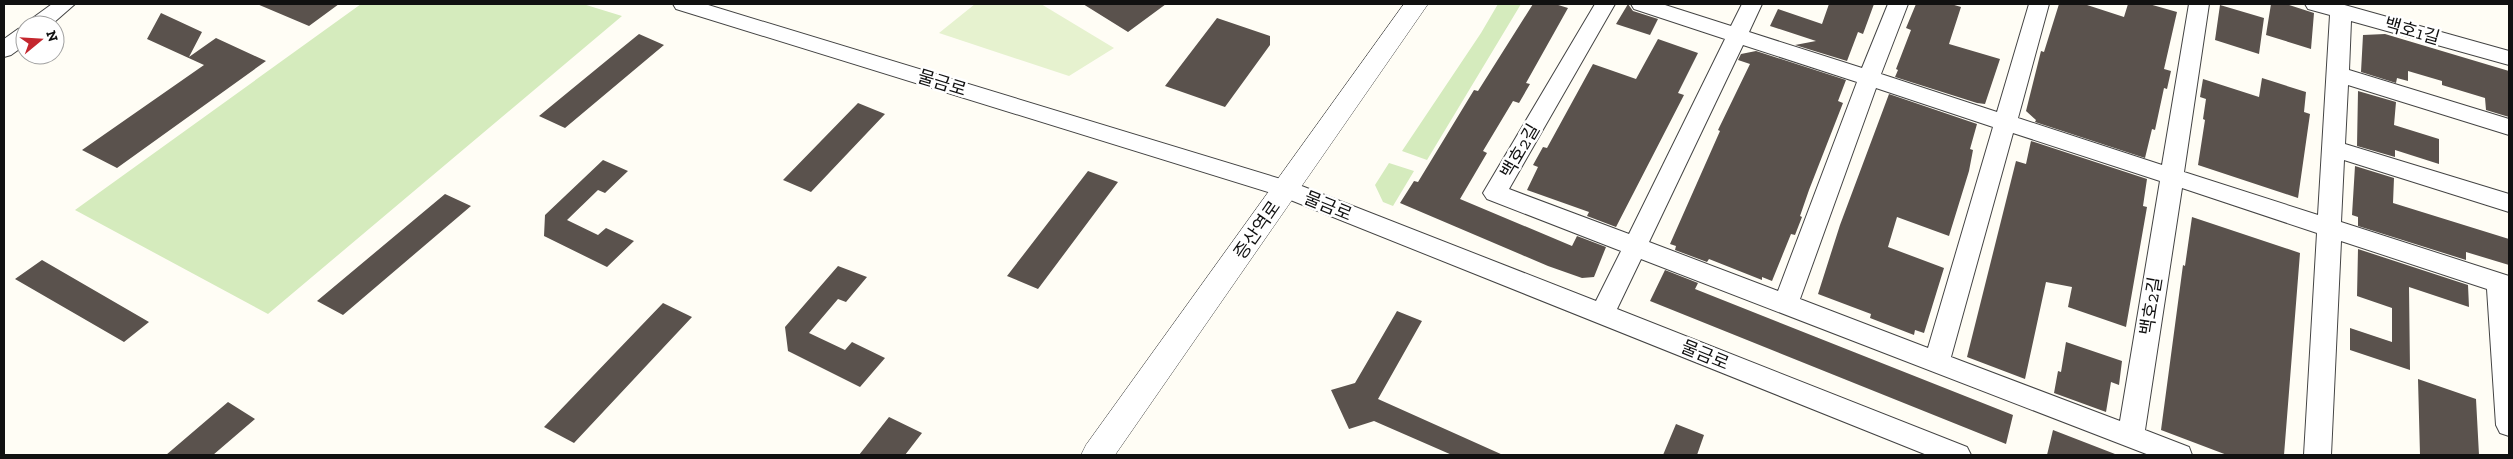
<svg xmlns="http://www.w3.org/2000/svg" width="2513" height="459" font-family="'Zilla Slab','Noto Sans KR',serif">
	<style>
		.green { fill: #d5ebbd }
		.pitch { fill: #e6f2cf }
		.building { fill: #5a524d }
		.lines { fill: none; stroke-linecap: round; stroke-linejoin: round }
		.minor-casing { stroke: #444; stroke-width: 2 }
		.tertiary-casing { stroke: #444; stroke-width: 1 }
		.minor { fill: #fff; fill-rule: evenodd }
		.tertiary { fill: #fff; fill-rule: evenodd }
		.labels { text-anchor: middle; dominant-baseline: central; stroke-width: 5; stroke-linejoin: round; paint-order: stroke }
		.street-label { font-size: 18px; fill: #111; stroke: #fff }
	</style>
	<rect width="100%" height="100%" fill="#fffdf5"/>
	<path class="green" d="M361,4H583L622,16L268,314L75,210Z
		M1498,4H1521L1427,160L1402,151L1481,33Z
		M1389,163L1414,171L1393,206L1383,202L1375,185Z"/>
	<path class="pitch" d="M975,4H1041L1114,48L1069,76L939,33Z"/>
	<path class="building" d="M257,4H339L309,26Z
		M1083,4H1166L1128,32Z
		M1533,4H1555L1568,8L1526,83L1530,84L1519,103L1513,101L1483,151L1487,153L1460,199L1572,246L1577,236L1606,247L1594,277L1582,278L1548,266L1400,203L1414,181L1418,182L1474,90L1478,91Z
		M1628,4L1633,11L1658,19L1650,35L1616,24Z
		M1829,4H1874L1863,34L1858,32L1847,61L1795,45L1816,41L1770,26L1778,9L1822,24Z
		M1916,4H1951L1961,7L1949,44L2000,59L1985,104L1977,103L1895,77L1898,70L1896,69L1911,30L1906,28Z
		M2059,4H2084L2124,17L2128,4H2149L2177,12L2164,69L2171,71L2167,89L2164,88L2155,130L2152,129L2145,158L2035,122L2036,120L2026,111L2041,51L2044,52Z
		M2271,4H2286L2314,13L2311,49L2266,35Z
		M2220,5L2264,18L2259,54L2215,40Z
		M161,13L202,32L189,57L216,38L266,61L117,168L82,150L204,65L147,39Z
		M1217,18L1270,36V45L1225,107L1165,86Z
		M639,34L664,45L565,128L539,116Z
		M2385,34L2509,71V117L2486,110L2485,98L2442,85V81L2408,71V81L2397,78L2396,83L2361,72L2363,35Z
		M1658,39L1698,53L1678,93L1684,95L1616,227L1587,216L1589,212L1527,190L1538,167L1533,165L1543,147L1547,148L1593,64L1636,79Z
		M1756,51L1846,80L1838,101L1843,103L1809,190L1800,216L1802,217L1795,235L1791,234L1772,281L1762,277V280L1709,259L1707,262L1675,250L1676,246L1670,244L1720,131L1718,130L1750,64L1738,60L1741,54Z
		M2262,78L2306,92L2304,112L2310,114L2298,198L2198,165L2205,120L2203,119L2206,99L2200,97L2203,79L2259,97Z
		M2358,91L2396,102L2394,125L2439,139V164L2395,150V157L2357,146Z
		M1889,94L1977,124L1970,149L1973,150L1969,171L1949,236L1897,217L1888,247L1944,268L1924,333L1915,330L1914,335L1870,318L1871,314L1818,294L1840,225Z
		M858,103L885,114L811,192L783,180Z
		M2031,141L2147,179L2143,206L2147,207L2126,327L2068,307L2072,287L2046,282L2025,379L1967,357L2016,161L2026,164Z
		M603,160L628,171L605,193L598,190L567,220L598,235L606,228L634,241L607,267L544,236L545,215Z
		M2355,166L2394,178L2393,203L2509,239V265L2466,252V260L2358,226V217L2352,215Z
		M1088,171L1118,182L1038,289L1007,276Z
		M445,194L471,206L343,315L317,301Z
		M2192,217L2300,253L2284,455H2227L2161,430L2183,265L2185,266Z
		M2358,249L2468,285L2469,307L2409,287L2410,370L2350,350V328L2392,342V308L2357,296Z
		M42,260L149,322L124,342L15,279Z
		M838,266L867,277L846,302L838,299L809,333L845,350L852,342L885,358L860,387L788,351L785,327Z
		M1665,270L1698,283L1695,289L2013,415L2006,444L1650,301Z
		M663,303L692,317L574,443L544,427Z
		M1397,311L1422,321L1378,399L1503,455H1452L1374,421L1349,429L1331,390L1355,383Z
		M2066,342L2122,361L2119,385L2111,382L2106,412L2054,393L2058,371L2061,372Z
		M2418,379L2476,399L2479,455H2420Z
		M228,402L255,419L213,455H166Z
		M889,417L922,433L905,455H859Z
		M1676,424L1704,435L1697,455H1663Z
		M2053,430L2115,454V455H2047Z"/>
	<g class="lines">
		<g class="minor-casing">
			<path id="minor" d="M52,4H75L51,25H27L30,20Z
				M673,4H705L1294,183L1596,301L1621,251L1487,199L1483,193L1595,4H1615L1509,189L1629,234L1725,39L1634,9L1631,4H1662L1731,26L1742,4H1762L1749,32L1862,68L1888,4H1908L1881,74L1997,112L2029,4H2049L2018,118L2162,165L2189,4H2209L2184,172L2318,215L2330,15L2308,9L2305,4H2341L2509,51V65L2351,21L2349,70L2509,119V135L2348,85L2345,144L2509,194V212L2344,160L2341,222L2509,276V436L2500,433L2496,425L2487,289L2341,241L2331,455H2304L2317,233L2182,188L2145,430L2189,447L2192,455H2149L1641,259L1617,309L1967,447L1971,455H1927L1278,195L676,9ZM1743,45L1857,82L1778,291L1649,242ZM1876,88L1993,127L1928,348L1800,299ZM2013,133L2160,181L2120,421L1951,357Z
				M25,27V45L11,55L4,57V39L18,29Z"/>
		</g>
		<g class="tertiary-casing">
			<path id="tertiary" d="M1404,4H1428L1115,455H1081L1086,445Z"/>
		</g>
		<use href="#minor" class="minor"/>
		<use href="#tertiary" class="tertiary"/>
	</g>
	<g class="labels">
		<g class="street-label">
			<text transform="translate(2412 31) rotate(16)">백호1길</text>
			<text transform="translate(942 83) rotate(17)">물금로</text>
			<text transform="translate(1520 151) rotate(-60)">백호2길</text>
			<text transform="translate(1328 206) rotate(22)">물금로</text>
			<text transform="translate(1257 230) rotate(-55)">증산역로</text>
			<text transform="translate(2151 306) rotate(-81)">백호2길</text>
			<text transform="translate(1705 355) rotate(22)">물금로</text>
		</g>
	</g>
	<rect width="2513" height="459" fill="none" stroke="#111111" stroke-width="10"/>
	<g transform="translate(40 40) rotate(72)"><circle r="24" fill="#ffffff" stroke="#a0a0a0"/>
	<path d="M0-4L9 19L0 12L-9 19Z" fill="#c4262e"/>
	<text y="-8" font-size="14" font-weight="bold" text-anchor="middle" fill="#111111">N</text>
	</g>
</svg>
